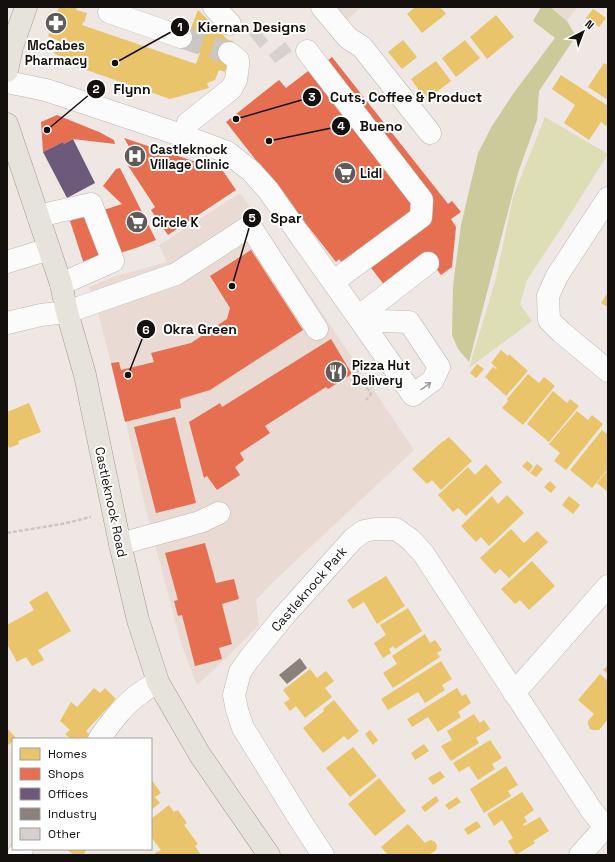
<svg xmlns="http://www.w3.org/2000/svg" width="615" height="862" font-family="'Space Grotesk',sans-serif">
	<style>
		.built { fill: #e9dad4 }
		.green { fill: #ddddb6 }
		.forest { fill: #caca9a }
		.homes { fill: #e9c46a }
		.shops { fill: #e76f51 }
		.offices { fill: #6d597a }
		.industry { fill: #8a817c }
		.building { fill: #d6d0cf }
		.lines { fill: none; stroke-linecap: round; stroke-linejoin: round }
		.minor-tunnel { stroke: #cdc7c4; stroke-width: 22; stroke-dasharray: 22 11; stroke-linecap: butt }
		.minor-casing { stroke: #beb8b6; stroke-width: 23 }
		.major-casing { stroke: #a2998e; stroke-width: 23 }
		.path { stroke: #cac7c6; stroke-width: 2.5; stroke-dasharray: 4 2; stroke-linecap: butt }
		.minor { stroke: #fcfbfb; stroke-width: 22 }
		.major { stroke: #e6e2dc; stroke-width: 22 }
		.oneway { stroke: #9f9d9c }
		.labels { text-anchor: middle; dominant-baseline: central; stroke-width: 4; stroke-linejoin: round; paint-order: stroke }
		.poi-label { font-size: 13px; font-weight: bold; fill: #14100e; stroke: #fff; text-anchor: start }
		.street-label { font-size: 13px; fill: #14100e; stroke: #fff }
		.leader { fill: none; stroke: #14100e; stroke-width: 1.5 }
		.callout-dot { fill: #14100e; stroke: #fff; stroke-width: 1.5 }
		.mark-label { font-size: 12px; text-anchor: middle; font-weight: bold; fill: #fff }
		.callout-label { font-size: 14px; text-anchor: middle; font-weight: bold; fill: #14100e; stroke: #fff; stroke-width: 4; stroke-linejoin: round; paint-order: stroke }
	</style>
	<rect width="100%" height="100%" fill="#eee7e4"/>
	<path class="built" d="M333,7H361L345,22Z
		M550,7H577L567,21Z
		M240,193L267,231L414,450L270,585L256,600L259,625L220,664L197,685L181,643L144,502L127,427L100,320L89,287L113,277L167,262L159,245Z"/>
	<path class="green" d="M545,117L608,154L562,227L527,280L520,304L532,321L469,368L496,278L513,197Z"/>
	<path class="forest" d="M541,7H550L567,21L576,36L539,91L537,120L518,173L469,362L458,349L452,335L453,286L461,225L478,153L492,126L513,94L555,38L533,21Z"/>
	<path class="homes" d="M59,7H77L76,10L87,13L84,23L83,22L82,25L196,64L200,53L178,45L185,26L191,28L198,10L228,40L233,41L227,60L229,61L225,72L219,70L215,80L207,83L209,88L170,99L75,66L77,61L54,54L59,41L48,36Z
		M415,7H440L446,14L422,33L407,14Z
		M593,9L606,18L599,27L586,18Z
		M496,15L514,37L487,59L470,37Z
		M403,40L417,57L402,69L388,52Z
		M465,40L480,58L456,77L442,58Z
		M436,61L451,81L426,100L411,79Z
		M604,63L608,65V100L588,87Z
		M561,75L608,106L607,113H608V123L606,126L601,122L589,140L564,123L575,105L552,89Z
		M608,292V307L601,303Z
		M501,350L508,356L509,354L528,371L506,396L485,377L493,367L496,369L497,368L491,363Z
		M477,364L484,369L476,378L470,373Z
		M528,374L539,383L544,377L555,386L523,425L502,408L508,401L507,399Z
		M553,391L567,403L570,399L579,406L549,442L527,424Z
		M29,403L41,432L18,441L19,444L9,448L8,445L7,446V412Z
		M577,411L588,420L592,415L603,424L566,470L554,461L560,453L549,444Z
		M602,430L608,435V469L592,488L570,470Z
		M449,437L472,461L441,490L432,480L427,484L412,469L443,441H444Z
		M527,461L533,466L529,472L522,466Z
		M486,464L502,482L466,516L458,508L453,512L438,495L468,467L475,475Z
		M537,464L543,469L536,477L530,473Z
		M608,470V492L597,483Z
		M550,481L556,487L551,493L544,487Z
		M507,495L524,513L489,546L481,537L476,542L461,526L492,496L498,504Z
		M569,496L580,505L573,514L562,505Z
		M511,529L524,543L537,531L548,542L509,578L500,569L495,574L480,558Z
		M532,561L555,586L529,610L520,600L515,604L501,589Z
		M386,576L405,606L377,624L364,602L353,609L347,600Z
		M47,591L71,631L38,650L44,660L32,666L26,657L17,662L7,644V625L34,610L29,602Z
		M408,608L422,631L395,649L393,646L389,649L391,653L383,658L374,643L386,635L380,625Z
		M425,634L430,643L435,640L442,650L437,653L440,657L393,688L383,673L397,664L392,656Z
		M441,661L452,679L442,685L445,690L425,703L418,692L388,710L381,699Z
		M608,665V674L603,670Z
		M310,669L317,678L326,671L334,681L325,688L332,697L305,718L296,706L290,711L284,703L290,699L283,690Z
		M600,674L608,681V719L599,730H593L590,729L588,724V721L594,714L578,700Z
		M94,688L100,693L105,688L116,699L86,731L90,735L86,739H71L65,734L70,730L60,721L71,702L77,707Z
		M457,688L462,696L466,694L471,703L458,712L461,717L438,732L428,717L412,727L407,719Z
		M334,700L359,731L348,740L344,736L323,753L303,728L324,711L323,709Z
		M474,714L480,723L484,720L490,729L476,738L479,743L451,761L441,746L452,740L447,731Z
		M7,728L16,738L13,739V741L8,745L7,743Z
		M370,730L378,740L373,745L365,734Z
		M490,740L502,758L492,764L495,769L478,780L469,766L459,772L453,763Z
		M424,744L429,751L415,760L411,753Z
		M353,747L377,776L350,797L326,768Z
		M506,766L518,785L508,791L511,796L484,813L470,789Z
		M440,771L445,777L433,785L428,778Z
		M379,778L406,811L375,836L348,804Z
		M151,779L161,793L155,797L160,803L151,810Z
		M522,792L534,810L524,817L527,822L523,824L524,826L540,817L549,831L533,841L535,843L516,855L508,841L513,838L502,820L494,826L487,814Z
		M436,796L439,801L425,812L421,807Z
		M457,797L461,802L449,810L445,805Z
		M169,805L174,812L178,810L187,823L184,825L198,844L195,846L201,855H155V853L161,850L151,837V819Z
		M477,821L481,827L468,835L464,829Z
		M408,824L425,843L428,841L431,840L435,842L437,845L436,850L429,855H388L381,847Z
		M66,849H87L83,855H74Z"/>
	<path class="shops" d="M332,57L445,200L448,204L452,201L461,212L451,219L456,227L452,267L441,275L425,254L385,286L358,251L342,263L339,259L336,262L226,122L279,80L286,88L316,65L318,68Z
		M57,115L99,132L114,140L115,144L73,139L64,144L63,142L43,152L41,122Z
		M124,138L223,171L236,190L168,235L151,210L155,207L125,161L134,155Z
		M120,168L156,240L136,248L84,264L70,221L122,204L103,186L116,169Z
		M251,250L303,330L210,390L180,399L181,408L125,422L111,363L119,362L121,370L154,362L151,353L191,343L227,319L230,308L210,276Z
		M331,339L352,374L328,389L326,387L265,426L270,433L240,453L244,460L235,467L240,475L217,490L207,476L204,478L189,422L220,403L222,407Z
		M175,417L196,503L156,513L134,427Z
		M205,543L216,583L234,579L239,599L222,604L232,644L219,648L222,659L195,666L182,615L178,616L174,601L178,600L165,553Z"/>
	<path class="offices" d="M73,139L95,183L67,198L43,152L63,142L64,144Z"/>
	<path class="industry" d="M300,658L307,668L287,684L279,675Z"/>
	<path class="building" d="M256,25L268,41L260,48L247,32Z
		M285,42L292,51L275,63L269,55Z"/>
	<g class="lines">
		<path class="minor-tunnel" d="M181,37L229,53"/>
		<g class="minor-casing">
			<path id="minor" d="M214,7L230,24
				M322,7L348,38L362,47L430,133
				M109,12L181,37
				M307,51L422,200L421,217L333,282
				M7,82L46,90L184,136L227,152L251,171L268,190L413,395L433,380L439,367L409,322L380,321L367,329
				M184,136L188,123L231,89L236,80L238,66V60L229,53
				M608,198L557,276L548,296L549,320L561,332L608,371
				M38,216L91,204L113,261L61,284
				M7,262L49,249
				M358,317L428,263
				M7,323L41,315L67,312L176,274L250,226L317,329
				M120,544L200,522L219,513
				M514,693L608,586
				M99,739C111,722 124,704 142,692C147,688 153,685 158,682
				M18,855L22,849
				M323,855L302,823L243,728L237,710L234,695L240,672L249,659L283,617L353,539L364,531L375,529H396L411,540L423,553L592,811L605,827
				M580,855L608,824"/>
		</g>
		<g class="major-casing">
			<path id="major" d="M7,71L12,47L26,7
				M7,124L61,284L67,312L85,375L120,544L138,620L158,682L200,755L269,855"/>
		</g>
		<path class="path" d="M365,366L356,372L371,394L366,400
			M7,533L62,524L91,517"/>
		<use href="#minor" class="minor"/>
		<use href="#major" class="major"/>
	</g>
	<defs><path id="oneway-shaft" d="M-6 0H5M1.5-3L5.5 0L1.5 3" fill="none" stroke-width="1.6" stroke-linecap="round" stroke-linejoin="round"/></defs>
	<use class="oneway" href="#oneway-shaft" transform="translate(426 386) rotate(-36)"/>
	<defs>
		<g id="pharmacy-disc" transform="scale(1.15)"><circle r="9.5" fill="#605b59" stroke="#fff"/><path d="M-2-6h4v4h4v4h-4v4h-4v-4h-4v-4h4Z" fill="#fff"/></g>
		<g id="hospital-disc" transform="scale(1.15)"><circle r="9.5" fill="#605b59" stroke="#fff"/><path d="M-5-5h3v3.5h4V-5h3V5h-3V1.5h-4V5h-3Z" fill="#fff"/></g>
		<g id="supermarket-disc" transform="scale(1.15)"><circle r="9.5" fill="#605b59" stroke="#fff"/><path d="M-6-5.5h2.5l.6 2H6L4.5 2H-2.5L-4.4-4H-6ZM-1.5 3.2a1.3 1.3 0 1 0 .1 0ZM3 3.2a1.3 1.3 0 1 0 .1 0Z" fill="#fff"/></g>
		<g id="restaurant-disc" transform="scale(1.15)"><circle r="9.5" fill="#605b59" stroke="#fff"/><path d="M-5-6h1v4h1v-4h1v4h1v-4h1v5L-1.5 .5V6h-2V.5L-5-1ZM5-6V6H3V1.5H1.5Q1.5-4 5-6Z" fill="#fff"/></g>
	</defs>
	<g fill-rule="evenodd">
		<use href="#pharmacy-disc" x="56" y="23"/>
		<use href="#hospital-disc" x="135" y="156"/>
		<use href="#supermarket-disc" x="345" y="173"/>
		<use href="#supermarket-disc" x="137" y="222"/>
		<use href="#restaurant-disc" x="336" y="372"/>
	</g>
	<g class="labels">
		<g class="poi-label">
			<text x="56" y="45" text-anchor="middle">McCabes<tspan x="56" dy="15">Pharmacy</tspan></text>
			<text x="150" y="149">Castleknock<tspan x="150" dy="15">Village Clinic</tspan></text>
			<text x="360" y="173">Lidl</text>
			<text x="152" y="222">Circle K</text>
			<text x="352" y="365">Pizza Hut<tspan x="352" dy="15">Delivery</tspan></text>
		</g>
		<g class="street-label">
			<text transform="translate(111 502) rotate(78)">Castleknock Road</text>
			<text transform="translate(309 589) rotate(-49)">Castleknock Park</text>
		</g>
	</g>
	<path class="leader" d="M115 63L180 27M47 130L96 89M236 119L312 97M269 141L341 126M232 286L252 218M128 375L146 329"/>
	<g class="callout-dot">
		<circle cx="115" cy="63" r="4"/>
		<circle cx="47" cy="130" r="4"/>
		<circle cx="236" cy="119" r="4"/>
		<circle cx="269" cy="141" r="4"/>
		<circle cx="232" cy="286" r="4"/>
		<circle cx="128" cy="375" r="4"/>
		<circle cx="180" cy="27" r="10"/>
		<circle cx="96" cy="89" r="10"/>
		<circle cx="312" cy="97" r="10"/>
		<circle cx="341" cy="126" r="10"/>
		<circle cx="252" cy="218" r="10"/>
		<circle cx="146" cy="329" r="10"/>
	</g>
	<g class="mark-label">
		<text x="180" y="31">1</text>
		<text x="96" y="93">2</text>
		<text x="312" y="101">3</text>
		<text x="341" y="130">4</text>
		<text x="252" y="222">5</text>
		<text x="146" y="334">6</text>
	</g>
	<g class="callout-label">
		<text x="252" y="32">Kiernan Designs</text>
		<text x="132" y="94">Flynn</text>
		<text x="406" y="102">Cuts, Coffee &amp; Product</text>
		<text x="381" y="131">Bueno</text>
		<text x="286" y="223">Spar</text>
		<text x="200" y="334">Okra Green</text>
	</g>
	<rect width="615" height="862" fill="none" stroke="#14100e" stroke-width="16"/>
	<rect x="12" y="738" width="140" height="112" fill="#ffffff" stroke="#a19f9f"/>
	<rect x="20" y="748" width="20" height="12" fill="#e9c46a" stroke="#a19f9f"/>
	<text x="48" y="758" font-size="12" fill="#14100e">Homes</text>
	<rect x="20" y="768" width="20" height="12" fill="#e76f51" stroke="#a19f9f"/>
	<text x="48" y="778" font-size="12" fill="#14100e">Shops</text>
	<rect x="20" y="788" width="20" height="12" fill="#6d597a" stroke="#a19f9f"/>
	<text x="48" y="798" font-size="12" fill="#14100e">Offices</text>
	<rect x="20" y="808" width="20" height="12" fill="#8a817c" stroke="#a19f9f"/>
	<text x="48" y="818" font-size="12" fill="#14100e">Industry</text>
	<rect x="20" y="828" width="20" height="12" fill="#d6d0cf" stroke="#a19f9f"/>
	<text x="48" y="838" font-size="12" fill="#14100e">Other</text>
	<g transform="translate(583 32) rotate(42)" stroke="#ffffff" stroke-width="3" paint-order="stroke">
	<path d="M0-3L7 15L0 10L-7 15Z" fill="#14100e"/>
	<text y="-6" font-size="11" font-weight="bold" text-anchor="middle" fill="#14100e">N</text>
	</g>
</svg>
